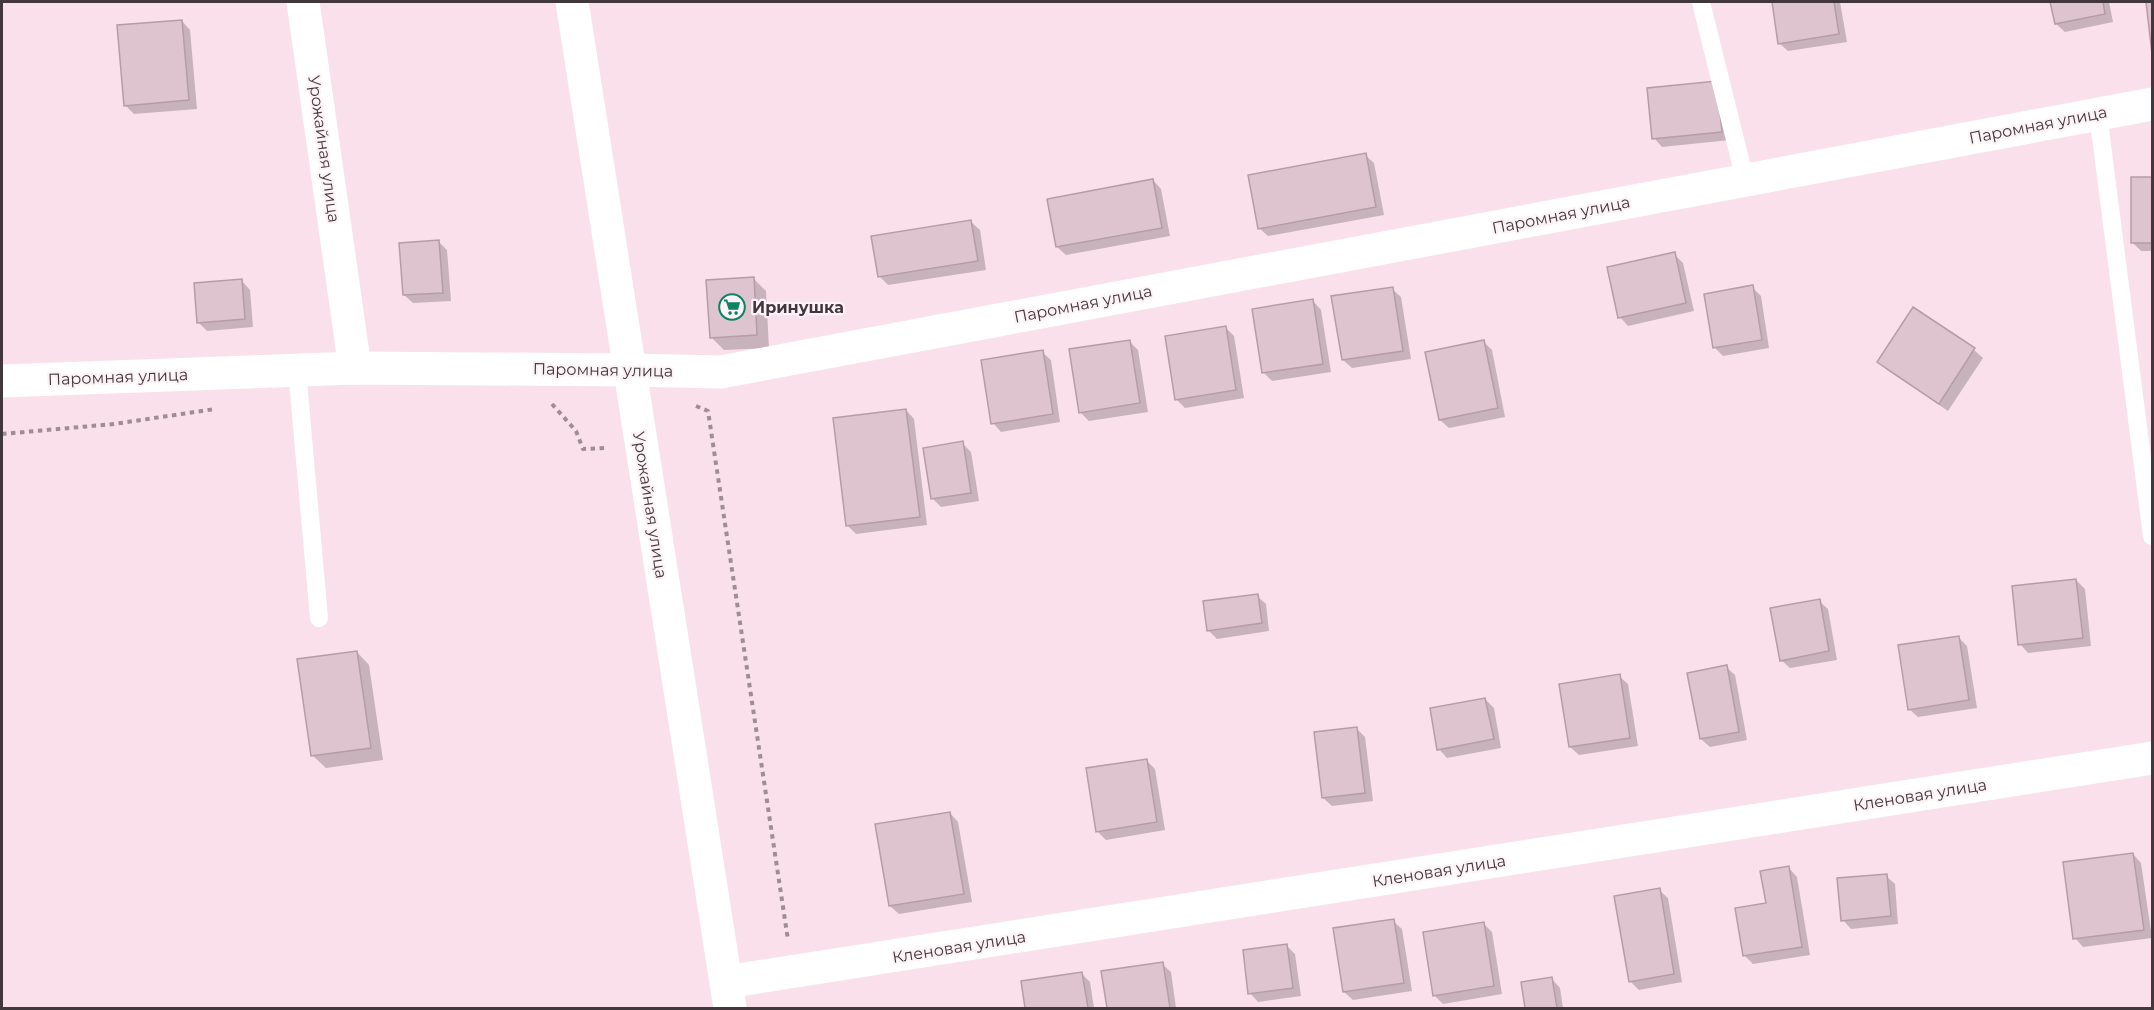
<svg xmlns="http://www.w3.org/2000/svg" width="2154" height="1010" font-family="Montserrat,sans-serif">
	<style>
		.shadow { fill: #0003 }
		.building { fill: #ddc4cf; stroke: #b59ca7; stroke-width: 1.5 }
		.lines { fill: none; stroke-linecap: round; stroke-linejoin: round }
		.path { stroke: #9f8d95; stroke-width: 4; stroke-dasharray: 4.5 4.5; stroke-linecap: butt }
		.service { stroke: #fff; stroke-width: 18 }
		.minor { stroke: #fff; stroke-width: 33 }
		.secondary { stroke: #fff; stroke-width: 33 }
		.labels { text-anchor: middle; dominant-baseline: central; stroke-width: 4.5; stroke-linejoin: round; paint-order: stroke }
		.street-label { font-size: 16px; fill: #42373c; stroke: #fdf2f6 }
		.poi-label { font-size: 16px; font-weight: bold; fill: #42373c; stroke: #fdf2f6; text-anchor: start }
	</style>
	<rect width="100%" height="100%" fill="#fae0eb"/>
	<path class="shadow" d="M1773,2H1840L1847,42L1788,51L1779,43Z
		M2052,2H2109L2113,22L2065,32L2056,24Z
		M2147,2H2152V42Z
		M182,21L190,30L197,109L134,114L125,105Z
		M1716,83L1730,140L1662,147L1654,138Z
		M1365,155L1374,163L1384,215L1268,236L1259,228Z
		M2152,178V251H2141L2133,243L2132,179Z
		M1153,180L1161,189L1170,236L1066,255L1057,247Z
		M971,222L980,230L986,270L888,285L880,277Z
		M439,242L447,250L451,301L413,303L404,295Z
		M1674,254L1683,263L1694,311L1628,326L1620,317Z
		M753,278L766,291L769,348L724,350L711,337Z
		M242,281L250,290L253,327L207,331L199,323Z
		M1752,287L1761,296L1769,348L1723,356L1715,348Z
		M1392,289L1401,297L1411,359L1352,368L1343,360Z
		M1313,301L1321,310L1331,372L1272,381L1263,372Z
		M1913,309L1974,350L1983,358L1948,411L1887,370L1879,362Z
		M1226,328L1234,336L1244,398L1185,408L1176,399Z
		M1129,341L1138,350L1148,412L1089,421L1080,412Z
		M1483,341L1492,350L1505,417L1449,428L1440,420Z
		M1042,352L1051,360L1060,422L1001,432L993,423Z
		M906,410L914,419L927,525L856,534L847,525Z
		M962,443L971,452L979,501L941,507L933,499Z
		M2076,580L2085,589L2091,646L2028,653L2020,644Z
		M1257,596L1266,604L1269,631L1217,639L1208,630Z
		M1819,601L1828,609L1837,660L1790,668L1781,660Z
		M1958,637L1967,646L1977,708L1918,717L1909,709Z
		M357,652L369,665L383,760L326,768L313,756Z
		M1726,667L1735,675L1747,740L1710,747L1701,739Z
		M1619,676L1628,684L1638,746L1579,755L1570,747Z
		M1485,699L1494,708L1501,748L1447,758L1439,749Z
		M1357,729L1365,737L1373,801L1332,806L1323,798Z
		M1146,760L1155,769L1165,830L1106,840L1097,831Z
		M950,813L958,822L972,902L899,914L890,906Z
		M2133,854L2141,863L2152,938L2083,947L2075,938Z
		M1789,868L1797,877L1810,955L1753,964L1744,955L1767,905Z
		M1886,876L1895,884L1898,924L1851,929L1843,920Z
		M1659,890L1668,898L1682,982L1639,990L1630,981Z
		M1393,921L1402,929L1412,991L1353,1000L1344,992Z
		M1484,924L1492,932L1502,994L1443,1004L1434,995Z
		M1287,946L1295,954L1301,996L1258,1002L1250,993Z
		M1162,964L1171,972L1176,1008H1109L1103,972Z
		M1082,974L1090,982L1094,1008H1027L1022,983Z
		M1552,979L1560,988L1563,1008H1526L1523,983Z"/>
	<path class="building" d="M1772,2H1834L1839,34L1778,44Z
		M2050,2H2103L2105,14L2055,24Z
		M2146,2H2152V54Z
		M182,20L189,100L124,106L117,25Z
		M1717,81L1722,132L1652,139L1647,88Z
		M1366,153L1376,207L1258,229L1248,175Z
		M2131,177H2152V243H2131Z
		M1153,179L1162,228L1056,247L1047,199Z
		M971,220L978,261L878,277L871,236Z
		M439,240L443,293L403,295L399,243Z
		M1675,252L1686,303L1618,318L1607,267Z
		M754,277L757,335L710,338L706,280Z
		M242,279L245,319L197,323L194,283Z
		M1753,285L1762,340L1713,348L1704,294Z
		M1393,287L1403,351L1342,360L1331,296Z
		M1313,299L1323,364L1262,373L1252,309Z
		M1913,307L1975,348L1939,404L1877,362Z
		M1226,326L1236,390L1175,400L1165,336Z
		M1130,340L1140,403L1079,413L1069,349Z
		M1484,340L1498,408L1439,420L1425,352Z
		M1043,350L1053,414L991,424L981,360Z
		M906,409L920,517L846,526L833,418Z
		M963,441L971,493L931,499L923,448Z
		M2076,579L2083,638L2018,645L2012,586Z
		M1258,594L1262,623L1207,631L1203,601Z
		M1820,599L1829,651L1780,661L1770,608Z
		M1959,636L1969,700L1908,710L1898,645Z
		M357,651L371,748L311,756L297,659Z
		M1727,665L1739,732L1700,739L1687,673Z
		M1620,674L1630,738L1569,747L1559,684Z
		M1485,698L1494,739L1437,750L1430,708Z
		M1357,727L1365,793L1322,798L1314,732Z
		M1147,759L1157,822L1096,832L1086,768Z
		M950,812L964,894L889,906L875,824Z
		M2133,853L2144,930L2073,939L2063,862Z
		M1789,866L1802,947L1743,956L1735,908L1766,903L1760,871Z
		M1887,874L1891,916L1841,921L1837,878Z
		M1660,888L1674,974L1629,982L1614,896Z
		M1394,919L1404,983L1343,992L1333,928Z
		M1484,922L1494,986L1433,996L1423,932Z
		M1287,944L1293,988L1248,994L1243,950Z
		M1163,962L1170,1008H1107L1101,971Z
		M1082,972L1088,1008H1025L1021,981Z
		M1552,977L1557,1008H1525L1521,982Z"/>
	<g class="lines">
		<path class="path" d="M552,404L576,431L583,449L607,448
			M696,406L708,411L788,940
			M2,434L114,424L215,409"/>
		<path class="service" d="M1701,2L1745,180
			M2098,114L2152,536
			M297,370L319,618"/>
		<path class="minor" d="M303,2L355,368
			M629,370L721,372L2152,104
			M726,982L2152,758"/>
		<path class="secondary" d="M572,2L730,1008
			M2,381L355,368L629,370"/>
	</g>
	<defs>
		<g id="supermarket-ring" transform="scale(1.35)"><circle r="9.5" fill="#fdf2f6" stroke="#0c8363" stroke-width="1.5"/><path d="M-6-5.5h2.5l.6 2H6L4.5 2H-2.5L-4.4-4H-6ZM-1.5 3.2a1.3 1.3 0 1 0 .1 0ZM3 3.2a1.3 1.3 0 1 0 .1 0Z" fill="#0c8363"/></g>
	</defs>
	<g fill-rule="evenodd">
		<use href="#supermarket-ring" x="732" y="307"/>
	</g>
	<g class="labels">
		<g class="street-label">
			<text transform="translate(2038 125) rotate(-11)">Паромная улица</text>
			<text transform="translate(324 149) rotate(82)">Урожайная улица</text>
			<text transform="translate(1561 215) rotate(-11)">Паромная улица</text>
			<text transform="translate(1083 304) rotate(-11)">Паромная улица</text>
			<text transform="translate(603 370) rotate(1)">Паромная улица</text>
			<text transform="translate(118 377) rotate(-2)">Паромная улица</text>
			<text transform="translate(650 505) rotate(81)">Урожайная улица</text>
			<text transform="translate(1920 795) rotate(-9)">Кленовая улица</text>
			<text transform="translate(1439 871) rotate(-9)">Кленовая улица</text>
			<text transform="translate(959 947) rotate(-9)">Кленовая улица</text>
		</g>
		<g class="poi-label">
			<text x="752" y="307">Иринушка</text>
		</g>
	</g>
	<rect width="2154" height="1010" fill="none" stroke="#42373c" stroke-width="6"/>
</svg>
